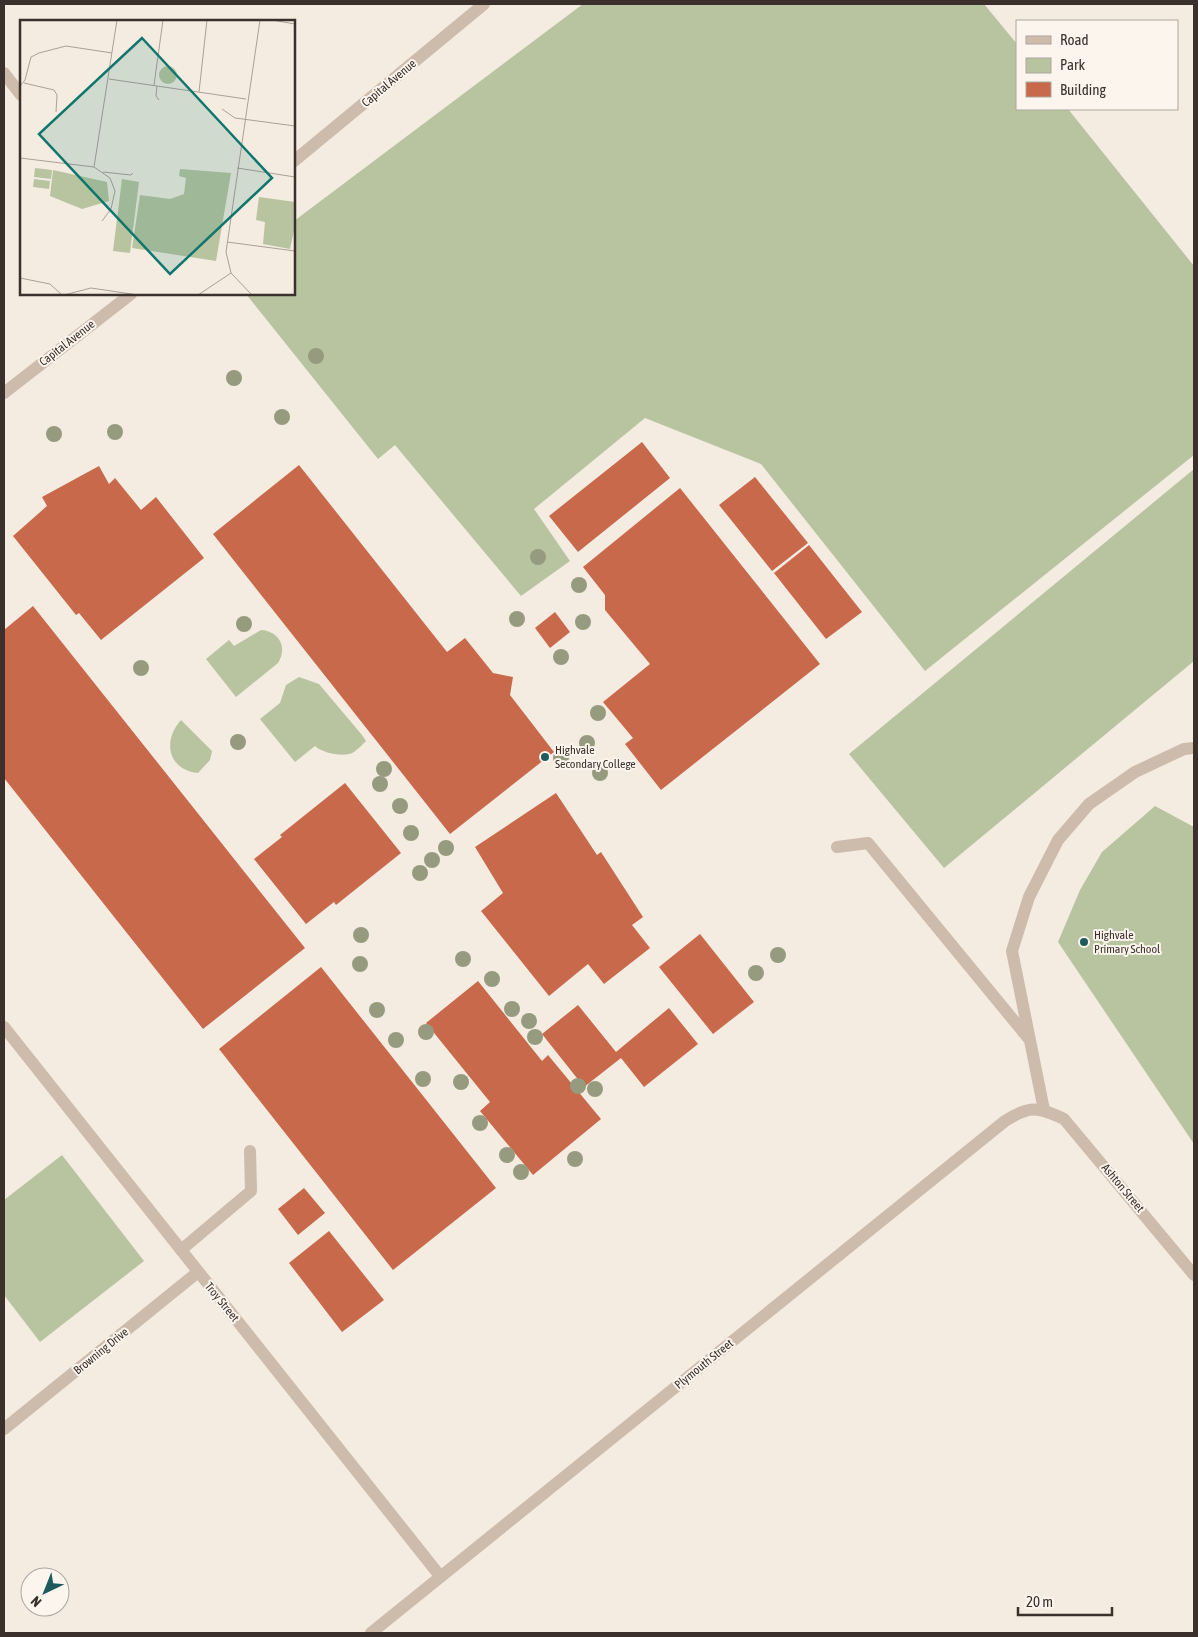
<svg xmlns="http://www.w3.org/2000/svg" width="1198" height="1637" font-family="'Asap Condensed',sans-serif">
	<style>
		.green { fill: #b8c4a0 }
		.building { fill: #c8694b }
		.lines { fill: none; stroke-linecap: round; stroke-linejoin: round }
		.service { stroke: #cdbbac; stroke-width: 12 }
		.minor { stroke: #cdbbac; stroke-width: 12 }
		.tree { fill: #969b7f }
		.poi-dot { fill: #1f5a5e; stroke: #fbf5ee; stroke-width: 2 }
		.labels { text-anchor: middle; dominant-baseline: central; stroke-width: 4; stroke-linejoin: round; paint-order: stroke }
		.street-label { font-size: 12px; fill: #3b302b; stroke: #fbf5ee }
		.poi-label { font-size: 12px; fill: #3b302b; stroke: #fbf5ee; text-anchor: start }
		.inset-road { fill: none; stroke: #aaa098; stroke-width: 1 }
		.view { fill: #0f766e; fill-opacity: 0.15; stroke: #0f766e; stroke-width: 2.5 }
		.inset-edge { fill: none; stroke: #3b302b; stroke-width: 2.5 }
	</style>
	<rect width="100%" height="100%" fill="#f4ebe1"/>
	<path class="green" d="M583,4H984L1017,44V109H1068L1194,266V455L925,671L761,464L645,418L534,509L570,561L521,596L395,445L378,459L246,294H294V221Z
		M1194,469V661L944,868L849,754Z
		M261,630C279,631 288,647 278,663L236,697L206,659L229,640L234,646Z
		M299,677L319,684L362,735L366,741C362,745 358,749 354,752C345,758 322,753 315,746L295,762L260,719L280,703L286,685Z
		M181,720L212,751L210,760L198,773C168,770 162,741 181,720Z
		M1155,806L1194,827V1144L1058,942L1080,890L1102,852Z
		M62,1155L144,1261L40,1342L4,1295V1200Z"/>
	<path class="building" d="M642,442L670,478L578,552L549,516Z
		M299,465L447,652L465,638L493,673L513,677L510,695L554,752L450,834L213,534Z
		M99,466L109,484L115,478L141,510L156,497L204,558L101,640L79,613L76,615L13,536L47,506L42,497Z
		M755,477L808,543L772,571L719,505Z
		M680,488L820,664L661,790L625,744L633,738L603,702L650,664L605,610V595L583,567Z
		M809,545L862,612L826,639L774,573Z
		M33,606L305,948L203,1029L4,778V630Z
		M555,612L570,632L550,648L535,628Z
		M345,783L401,853L336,905L334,902L306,924L254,859L282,837L280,835Z
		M556,793L597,855L601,852L643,917L632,925L650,948L604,984L588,964L549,996L481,911L503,893L475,847Z
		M700,934L754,1002L713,1034L659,967Z
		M321,967L496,1188L393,1270L219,1049Z
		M478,981L542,1061L548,1055L601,1119L533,1175L480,1111L490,1102L426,1023Z
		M578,1005L616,1052L669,1008L698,1044L644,1087L621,1058L584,1087L542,1034Z
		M304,1188L325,1213L298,1235L278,1209Z
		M329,1231L384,1300L342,1332L289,1263Z"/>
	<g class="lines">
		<path class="service" d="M837,847L868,843L1029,1039
			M1044,1110L1012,951L1029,897L1058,840L1089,804L1135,772L1184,749L1194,748
			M181,1250L251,1191L250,1151"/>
		<path class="minor" d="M4,73L21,95
			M294,161L484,4
			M4,393L131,294
			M4,1027L440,1576
			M4,1429L198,1272
			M371,1633L1005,1121C1030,1105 1038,1107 1064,1119L1194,1275"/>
	</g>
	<g class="tree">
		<circle cx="316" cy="356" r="8"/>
		<circle cx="234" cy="378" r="8"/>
		<circle cx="282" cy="417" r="8"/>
		<circle cx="115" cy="432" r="8"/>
		<circle cx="54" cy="434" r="8"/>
		<circle cx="538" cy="557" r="8"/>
		<circle cx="579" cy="585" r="8"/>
		<circle cx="517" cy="619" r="8"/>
		<circle cx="583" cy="622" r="8"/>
		<circle cx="244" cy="624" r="8"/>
		<circle cx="561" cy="657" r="8"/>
		<circle cx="141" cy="668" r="8"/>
		<circle cx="598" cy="713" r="8"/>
		<circle cx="238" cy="742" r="8"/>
		<circle cx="587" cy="743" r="8"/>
		<circle cx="561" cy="758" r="8"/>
		<circle cx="384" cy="769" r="8"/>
		<circle cx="600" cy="773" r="8"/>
		<circle cx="380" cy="784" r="8"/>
		<circle cx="400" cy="806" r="8"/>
		<circle cx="411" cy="833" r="8"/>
		<circle cx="446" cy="848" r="8"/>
		<circle cx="432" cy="860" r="8"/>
		<circle cx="420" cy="873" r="8"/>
		<circle cx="361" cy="935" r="8"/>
		<circle cx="778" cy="955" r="8"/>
		<circle cx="463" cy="959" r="8"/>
		<circle cx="360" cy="964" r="8"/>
		<circle cx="756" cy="973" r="8"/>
		<circle cx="492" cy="979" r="8"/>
		<circle cx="512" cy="1009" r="8"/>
		<circle cx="377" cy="1010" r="8"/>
		<circle cx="529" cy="1021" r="8"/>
		<circle cx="426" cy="1032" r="8"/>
		<circle cx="535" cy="1037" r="8"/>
		<circle cx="396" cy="1040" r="8"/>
		<circle cx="423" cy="1079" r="8"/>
		<circle cx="461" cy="1082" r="8"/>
		<circle cx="578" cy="1086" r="8"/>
		<circle cx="595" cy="1089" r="8"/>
		<circle cx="480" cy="1123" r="8"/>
		<circle cx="507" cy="1155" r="8"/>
		<circle cx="575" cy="1159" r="8"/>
		<circle cx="521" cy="1172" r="8"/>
	</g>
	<g class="poi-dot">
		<circle cx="545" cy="757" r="5"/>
		<circle cx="1084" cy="942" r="5"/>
	</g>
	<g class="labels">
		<g class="street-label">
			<text transform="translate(389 83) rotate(-40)">Capital Avenue</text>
			<text transform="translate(67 343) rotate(-38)">Capital Avenue</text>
			<text transform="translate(1123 1188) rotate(50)">Ashton Street</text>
			<text transform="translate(222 1302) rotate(51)">Troy Street</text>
			<text transform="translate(101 1351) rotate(-39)">Browning Drive</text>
			<text transform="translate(704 1364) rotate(-39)">Plymouth Street</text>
		</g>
		<g class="poi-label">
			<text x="555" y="750">Highvale<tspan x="555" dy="14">Secondary College</tspan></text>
			<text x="1094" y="935">Highvale<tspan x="1094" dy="14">Primary School</tspan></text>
		</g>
	</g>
	<g transform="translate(20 20)">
		<rect width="275" height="275" fill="#f4ebe1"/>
		<path d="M139 55a9 9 0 1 1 18 0a9 9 0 1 1-18 0ZM15,148L32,150L31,159L14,157ZM160,149L211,153L196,241L112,228L120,175L150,179L164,174L166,158L159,156ZM33,150L87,162L89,181L62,189L30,176ZM14,159L30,161L29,169L13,167ZM102,159L119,162L110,233L93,231ZM239,177L275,182V206L270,229L243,224L245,202L236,200Z" fill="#b8c4a0"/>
		<path class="inset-road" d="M252,0L275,4M89,59L226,79M4,63L34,70L37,75L36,92M134,65L143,0M0,66L5,60L11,37L19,33L46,26L92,33M137,66L136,76L139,80M179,72L187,0M202,89L215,98L275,106M0,138L74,147M74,147L97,0M74,147L90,158L95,171L91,189L82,201M217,148L275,157M83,152L111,155L113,153M207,222L275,231M0,258L30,264L42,275M44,275L71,268L118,275M178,275L211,253M232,275L211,253L206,232L240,0"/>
		<path class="view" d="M122,18L252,158L150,254L19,114Z"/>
		<rect width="275" height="275" class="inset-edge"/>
	</g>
	<rect width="1198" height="1637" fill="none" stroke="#3b302b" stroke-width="10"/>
	<rect x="1016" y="20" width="162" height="90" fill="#fbf5ee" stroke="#aea6a0"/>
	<rect x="1026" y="36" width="25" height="8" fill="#cdbbac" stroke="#aea6a0"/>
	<text x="1060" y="45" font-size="15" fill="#3b302b">Road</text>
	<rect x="1026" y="58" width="25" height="15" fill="#b8c4a0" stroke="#aea6a0"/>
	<text x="1060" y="70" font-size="15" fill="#3b302b">Park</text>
	<rect x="1026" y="82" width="25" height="15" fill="#c8694b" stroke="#aea6a0"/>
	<text x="1060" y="95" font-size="15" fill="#3b302b">Building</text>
	<g transform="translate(45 1592) rotate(223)"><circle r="24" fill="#fbf5ee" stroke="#aea6a0"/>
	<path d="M0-4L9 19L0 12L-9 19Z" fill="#1f5a5e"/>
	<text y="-8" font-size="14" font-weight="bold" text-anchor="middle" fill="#3b302b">N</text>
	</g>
	<path d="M1018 1607v8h94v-8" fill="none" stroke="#3b302b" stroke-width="2.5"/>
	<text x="1026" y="1607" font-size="15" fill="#3b302b" stroke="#fbf5ee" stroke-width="4" paint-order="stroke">20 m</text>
</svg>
